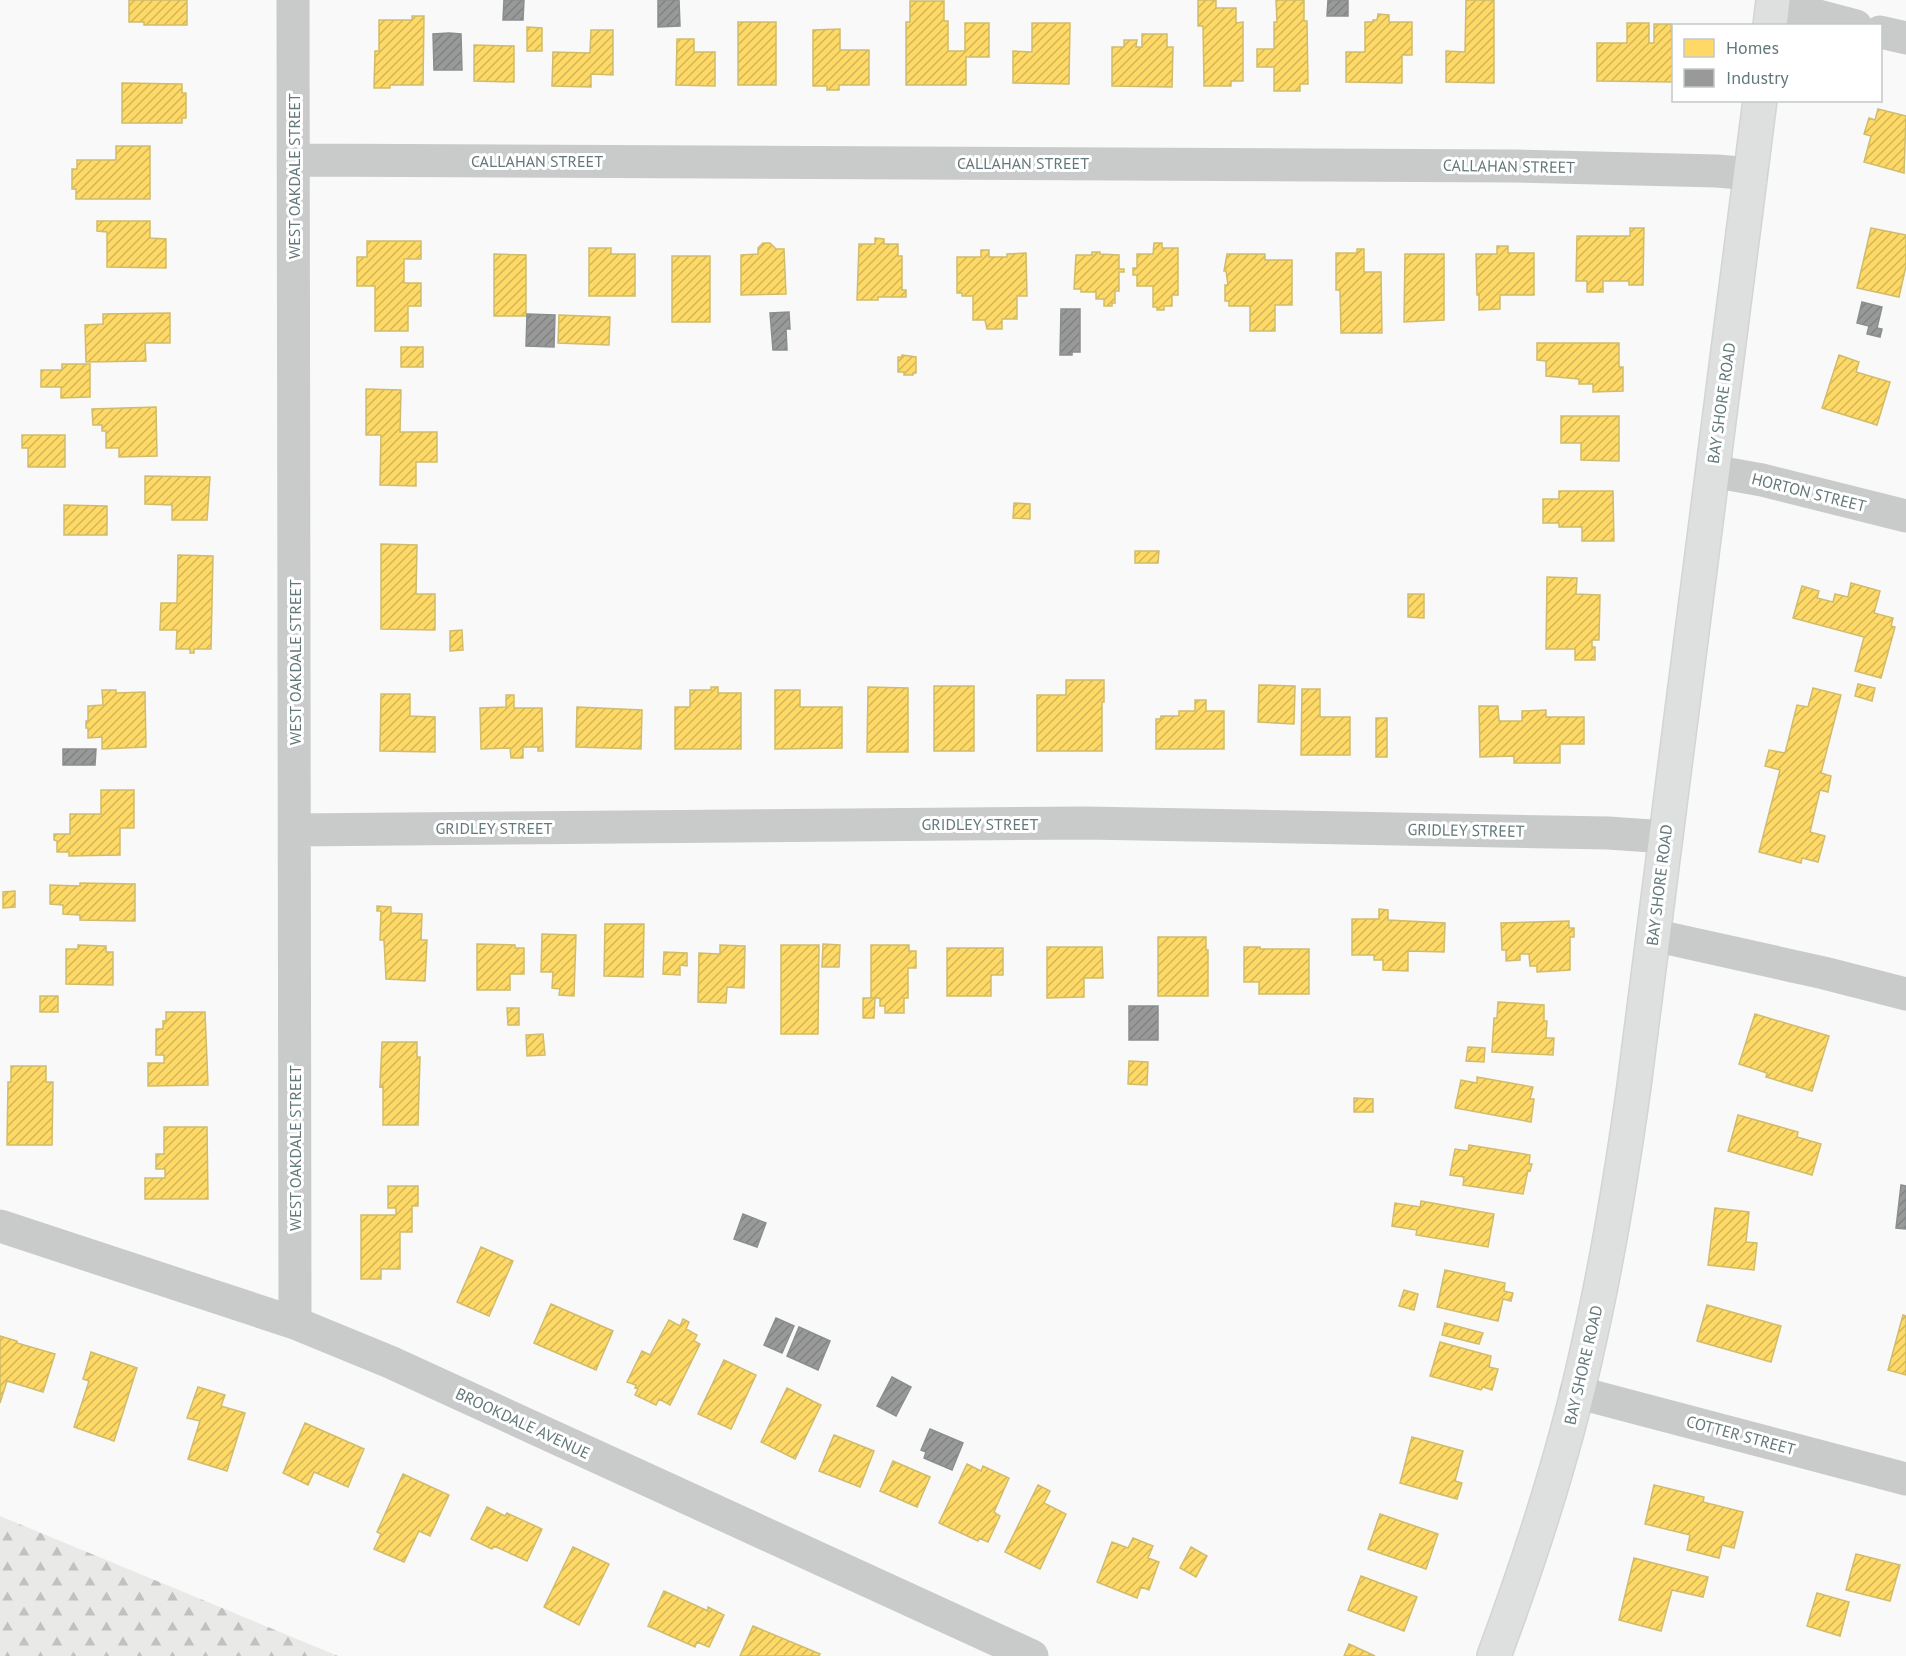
<svg xmlns="http://www.w3.org/2000/svg" width="1906" height="1656" font-family="'PT Sans',sans-serif">
	<style>
		.forest { fill: url(#forest-firs) }
		.homes { fill: url(#homes-hatch); stroke: #d0bc6c; stroke-width: 1.5 }
		.industry { fill: url(#industry-hatch); stroke: #898f90; stroke-width: 1.5 }
		.lines { fill: none; stroke-linecap: round; stroke-linejoin: round }
		.secondary-casing { stroke: #d2d4d5; stroke-width: 36 }
		.street { stroke: #c9caca; stroke-width: 33 }
		.secondary { stroke: #dedfdf; stroke-width: 33 }
		.labels { text-anchor: middle; dominant-baseline: central; stroke-width: 6; stroke-linejoin: round; paint-order: stroke }
		.street-label { font-size: 16px; fill: #63787a; stroke: #fff }
	</style>
	<defs>
		<pattern id="forest-firs" width="22" height="20" patternUnits="userSpaceOnUse" patternTransform="scale(1.5)"><rect width="22" height="20" fill="#e9eae7"/><path d="M5 1l3.5 6h-7zM16 11l3.5 6h-7z" fill="#c0c2c0"/></pattern>
		<pattern id="homes-hatch" width="6" height="6" patternUnits="userSpaceOnUse" patternTransform="scale(1.5)"><rect width="6" height="6" fill="#ffd966"/><path d="M-1 1l2-2M0 6l6-6M5 7l2-2" fill="none" stroke="#d2b559"/></pattern>
		<pattern id="industry-hatch" width="6" height="6" patternUnits="userSpaceOnUse" patternTransform="scale(1.5)"><rect width="6" height="6" fill="#999"/><path d="M-1 1l2-2M0 6l6-6M5 7l2-2" fill="none" stroke="#808282"/></pattern>
	</defs>
	<rect width="100%" height="100%" fill="#f9f9f9"/>
	<path class="forest" d="M0,1516L338,1656H0Z"/>
	<path class="homes" d="M129,0H187V25H144V22H129Z
		M1198,0H1216V8H1236V23L1243,22V81H1231V86H1204L1203,26H1198Z
		M1276,0H1304V21H1307L1308,84H1300V91H1274V67H1257V49H1274V22H1277Z
		M1466,0H1494V83L1446,82V51L1465,52Z
		M910,1H944V21H948V51H965V23H989V57H966V85H906V22H910Z
		M1378,14L1389,15V22H1412V55H1402V83L1346,82V52H1365V22H1373V20H1377Z
		M412,16H424L423,85H390V88H374L375,51H379V20H412Z
		M738,22H776V85H738Z
		M1032,23H1070L1069,84L1013,83V51L1032,52Z
		M1627,23H1649V43H1654V24H1671L1674,82L1597,81V43H1627Z
		M527,27L542,28V51H527Z
		M840,29V50H869V85H839V90H827V86H813V30Z
		M591,30H613V75L591,74V87L552,86L553,52L590,53Z
		M1142,34H1167V47H1173L1172,87L1112,86V47H1124V40H1137L1136,47H1142Z
		M677,39H694V52H715V86L676,85Z
		M474,45L514,46V82L474,81Z
		M122,83L182,84V93H186V118H182V123H122Z
		M1878,109L1906,116L1904,173L1864,162L1871,136L1864,134L1869,118L1875,120Z
		M116,146H150V199H76V189H72V169H77V160H116Z
		M97,221H150V238L166,239V268L107,267V232L97,231Z
		M1630,228H1644L1643,285H1629V281H1603V292H1587V281H1576L1577,236H1630Z
		M1871,228L1906,235V266L1899,297L1857,288Z
		M875,238L884,239V244H898V256H902V290H906V297H878V300H857L859,244H875Z
		M367,241H421V259H404V283H421V306H408V331H375V286H357V257H367Z
		M763,243H770L776,249H784L786,294L741,295V255L758,254V248Z
		M1154,243H1162V248H1178V295H1172V306H1164V310H1157V307H1153V286H1137V275H1133V268H1137V254H1153Z
		M1497,246H1508V253H1534V295H1500V309L1479,310V295H1477L1476,254H1497Z
		M589,248H611V254H635V296H589Z
		M1357,249H1364V272H1381L1382,333H1341L1340,290H1336V253H1357Z
		M981,250H989V257H1007V254L1026,253L1027,296H1017V319H1002V329H987L985,320H973V296H962V293H957V257H981Z
		M1092,252H1100V254L1119,255V269H1124V272H1119V291H1115V303H1112V306H1104V299H1096V292H1081V289H1074L1076,255H1092Z
		M494,254L526,255V316H494Z
		M1227,254H1265V260H1292V305H1275V331H1250V306H1229V301H1225V285H1228L1226,271H1224Z
		M1405,254H1444V320L1404,322Z
		M672,256H710V322H672Z
		M170,313V343H145L146,361L86,362L85,325L103,324V314Z
		M559,315L610,317L609,345L558,343Z
		M1537,343H1619V367H1623V391L1593,392V384H1579V379L1546,376V361L1537,360Z
		M401,347H423V367H401Z
		M902,355L916,357V373H913V375H904V372H898V357H902Z
		M1839,355L1859,362L1856,372L1890,382L1877,425L1822,408Z
		M62,364H90V397L61,398V387H41V370H62Z
		M366,389L401,390L400,432H437V462H416V486L380,485L381,435H366Z
		M156,407L157,456L119,457V448H106V431H102V425H93L92,409Z
		M1561,416H1619V461L1581,460V443H1561Z
		M22,435H65V467H28V448H22Z
		M145,476L210,477L207,520H172V505L145,504Z
		M1559,491H1613L1614,541H1582V527H1559V523H1543V499H1559Z
		M1014,503L1030,504V519L1013,518Z
		M64,505L107,506V535H64Z
		M381,544L417,545L416,594H435V630L381,629Z
		M1135,551H1159L1158,563H1135Z
		M178,555L213,556L211,649H194V653H190V649H176L177,630H160L161,603H177Z
		M1547,577L1577,578L1576,594L1600,595L1599,640H1592V647H1595V660H1575V649H1546Z
		M1851,583L1880,591L1874,613L1893,618L1891,626L1895,627L1881,678L1855,671L1864,637L1793,618L1802,586L1819,591L1817,598L1833,602L1835,594L1848,597Z
		M1408,594H1424V618L1408,617Z
		M462,630L463,650L450,651V631Z
		M1066,680H1104V702H1102V751H1037V695H1066Z
		M1858,684L1875,688L1872,701L1855,696Z
		M1259,685L1295,686L1294,724L1258,722Z
		M934,686H974V751H934Z
		M711,687H718V693H741V749H675V707H690V690H711Z
		M868,687L908,688V752H867Z
		M1813,688L1841,695L1821,773L1831,776L1828,792L1820,790L1810,832L1825,836L1818,862L1802,858L1801,863L1759,852L1780,770L1765,766L1769,750L1785,753L1797,705L1808,707Z
		M1302,689H1320V717H1350V755H1301Z
		M102,690H116V693L145,692L146,747L102,749V737L88,738V728H86V721H88V706L103,705Z
		M775,690H800V707H842V748L775,749Z
		M381,694H410V716L435,717V752L380,751Z
		M506,695H514V708H542L543,751H538V747H523V758H511L510,748L481,749L480,708L506,707Z
		M1195,700H1206V711H1224V749H1156V719H1160L1161,716H1179V711H1195Z
		M1479,706H1498L1499,721H1522V711L1546,710V717H1584V744H1560V763H1514V756L1480,757Z
		M577,707L642,710L641,749L576,747Z
		M1376,718H1387V757H1376Z
		M101,790H134V828H120V855L69,856V852H57V841L54,840V834H70V814H101Z
		M80,883L135,884V921L80,920V915L63,914V905L50,904V885L80,886Z
		M15,891V907L3,908V892Z
		M377,906L391,907V913L422,914L421,940H427L425,981L386,979L384,940H380L381,911H377Z
		M1379,909L1388,910V920L1445,923L1444,952L1408,951V971L1383,970V960H1374V955H1352V919H1379Z
		M1569,921V928H1574V937H1570V970L1537,972V966H1530L1529,954H1520V960L1506,961V950H1502L1501,923Z
		M605,924H644L643,977L604,976Z
		M542,934L576,935L574,996L559,995L560,989L552,988L553,972H541Z
		M1158,937H1206V950H1208V996H1158Z
		M477,944L515,945V948H524V974H510V990H477Z
		M823,944L840,945L839,967H822Z
		M78,945L106,946V952H113V985L66,984V949H78Z
		M720,945L745,946L744,988L727,987L726,1003L698,1002L699,953L720,954Z
		M781,945H819L818,1034H781Z
		M871,945H909V951H916V968H908V998H904V1013H885V1006H880V998H871Z
		M1047,947H1102L1103,978H1084V997L1047,998Z
		M1244,947H1260V949H1309V994H1259V982H1244Z
		M947,948H1003V975H991V996H947Z
		M664,952L687,953V966L680,965V975L663,974Z
		M40,996H58V1012H40Z
		M863,998H875L874,1018H863Z
		M1498,1002L1544,1005V1021H1547L1546,1038H1554L1553,1055L1492,1052L1494,1018H1497Z
		M507,1008H519V1025H508Z
		M166,1012H205L208,1085L148,1086V1063H164V1055H156V1029H163V1021H166Z
		M1755,1014L1829,1036L1812,1091L1766,1077L1767,1073L1739,1064Z
		M543,1034L545,1055L527,1056L526,1035Z
		M382,1042H417V1057H420L418,1125H383V1086L380,1087Z
		M1468,1047L1485,1048L1484,1062L1466,1061Z
		M1129,1061L1148,1062L1147,1085L1128,1084Z
		M11,1066H46V1082H53L52,1145H7L8,1082H11Z
		M1477,1077L1533,1087L1530,1099H1534L1531,1122L1455,1108L1461,1080L1477,1083Z
		M1354,1098L1373,1099V1112H1354Z
		M1738,1115L1798,1132L1797,1137L1821,1144L1812,1175L1728,1151Z
		M164,1127H207L208,1199H145V1178H165V1169H156V1154H164Z
		M1469,1145L1530,1155L1529,1164H1532L1530,1171L1528,1170L1523,1194L1463,1185L1464,1177L1450,1175L1455,1149L1468,1151Z
		M388,1186H418V1206H412V1232H400V1269H381V1279H361V1215H396V1208H388Z
		M1421,1201L1494,1214L1488,1247L1416,1235L1417,1230L1392,1226L1395,1203L1420,1207Z
		M1715,1208L1749,1212L1746,1242L1757,1243L1754,1270L1708,1265Z
		M481,1247L513,1261L489,1316L457,1302Z
		M1445,1270L1505,1283L1504,1291L1513,1293L1511,1301L1503,1299L1498,1321L1437,1307Z
		M1404,1290L1418,1294L1414,1310L1399,1306Z
		M551,1304L613,1331L596,1370L534,1343Z
		M1707,1305L1781,1326L1771,1362L1697,1341Z
		M1903,1315L1906,1316V1375L1888,1370Z
		M683,1319L689,1322L686,1329L697,1335L694,1341L700,1344L670,1405L659,1399L656,1405L635,1395L638,1389L635,1388L636,1385L627,1382L642,1351L650,1355L669,1320L680,1326Z
		M1445,1323L1483,1333L1479,1344L1442,1335Z
		M0,1336L17,1341V1343L55,1354L43,1392L7,1381L0,1403Z
		M1440,1342L1491,1356L1489,1367L1498,1369L1492,1390L1483,1387L1481,1390L1430,1376Z
		M91,1352L137,1368L114,1441L74,1427L89,1381L83,1379Z
		M724,1360L756,1375L731,1429L698,1414Z
		M198,1387L225,1395L221,1406L245,1413L227,1471L188,1459L200,1421L187,1418Z
		M787,1388L821,1405L795,1459L761,1442Z
		M305,1423L364,1449L348,1487L314,1472L308,1485L283,1473Z
		M834,1435L874,1451L860,1487L819,1471Z
		M1412,1437L1463,1451L1455,1481L1462,1483L1457,1499L1400,1483Z
		M893,1461L930,1477L917,1507L880,1491Z
		M967,1464L981,1471L983,1466L1009,1478L994,1512L1000,1516L988,1542L979,1538L978,1541L939,1523Z
		M403,1474L449,1495L430,1536L419,1531L404,1562L374,1549L381,1534L377,1532Z
		M1038,1485L1050,1491L1044,1503L1066,1514L1040,1569L1005,1552Z
		M1654,1485L1704,1497L1703,1502L1743,1512L1734,1548L1722,1545L1719,1558L1687,1550L1690,1535L1645,1524Z
		M487,1507L505,1516L507,1513L542,1529L527,1561L494,1546L492,1549L471,1539Z
		M1380,1514L1438,1534L1426,1569L1368,1549Z
		M1133,1538L1153,1546L1148,1558L1159,1562L1149,1590L1141,1587L1137,1598L1097,1582L1112,1542L1128,1548Z
		M573,1547L609,1564L579,1625L544,1607Z
		M1191,1547L1207,1556L1196,1577L1180,1568Z
		M1856,1554L1900,1565L1890,1601L1846,1590Z
		M1634,1558L1708,1577L1703,1597L1672,1590L1661,1631L1619,1620Z
		M1361,1576L1417,1597L1404,1631L1348,1610Z
		M664,1591L708,1611V1607L724,1615L709,1647L697,1642L695,1647L648,1626Z
		M1817,1593L1849,1602L1840,1636L1807,1626Z
		M753,1626L820,1654L819,1656H740Z
		M1349,1644L1375,1656H1344Z"/>
	<path class="industry" d="M504,0H524L523,20H503Z
		M658,0H679L680,26L658,27Z
		M1328,0H1348V16H1327Z
		M449,33L461,34L462,70H434L433,34Z
		M1862,302L1882,307L1877,328L1882,329L1880,337L1867,334L1869,326L1857,323Z
		M1061,309H1080V352H1072V355H1060Z
		M789,312L790,329H786L787,350H773L770,313Z
		M527,314L555,315L554,347L526,346Z
		M63,749H96L95,765H63Z
		M1129,1006H1158V1040H1129Z
		M1901,1185L1906,1186V1229L1896,1228Z
		M743,1214L766,1223L757,1247L734,1239Z
		M776,1318L794,1326L782,1353L764,1345Z
		M799,1327L830,1341L818,1370L787,1356Z
		M892,1377L911,1387L896,1416L877,1406Z
		M930,1429L963,1443L952,1470L924,1458L926,1452L921,1450Z"/>
	<g class="lines">
		<g class="secondary-casing">
			<path id="secondary" d="M1770,26L1773,0
				M1494,1656C1532,1554 1566,1449 1589,1342C1608,1258 1622,1172 1634,1086L1760,100"/>
		</g>
		<path class="street" d="M293,0L295,1323
			M1773,4L1856,26
			M1880,32L1906,38
			M294,160L1515,166L1717,171L1751,174
			M1712,471L1762,480L1906,516
			M295,830L1086,823L1608,833L1666,837
			M1653,935L1824,973L1906,994
			M0,1226L295,1323L390,1362L1032,1656
			M1576,1392L1906,1479"/>
		<use href="#secondary" class="secondary"/>
	</g>
	<g class="labels">
		<g class="street-label">
			<text x="537" y="161">CALLAHAN STREET</text>
			<text x="1023" y="163">CALLAHAN STREET</text>
			<text transform="translate(1509 166) rotate(1)">CALLAHAN STREET</text>
			<text transform="translate(294 176) rotate(-90)">WEST OAKDALE STREET</text>
			<text transform="translate(1721 403) rotate(-82)">BAY SHORE ROAD</text>
			<text transform="translate(1809 492) rotate(14)">HORTON STREET</text>
			<text transform="translate(295 662) rotate(-90)">WEST OAKDALE STREET</text>
			<text x="980" y="824">GRIDLEY STREET</text>
			<text x="494" y="828">GRIDLEY STREET</text>
			<text transform="translate(1466 830) rotate(1)">GRIDLEY STREET</text>
			<text transform="translate(1659 885) rotate(-83)">BAY SHORE ROAD</text>
			<text transform="translate(295 1148) rotate(-90)">WEST OAKDALE STREET</text>
			<text transform="translate(1583 1365) rotate(-77)">BAY SHORE ROAD</text>
			<text transform="translate(523 1423) rotate(25)">BROOKDALE AVENUE</text>
			<text transform="translate(1741 1435) rotate(15)">COTTER STREET</text>
		</g>
	</g>
	<rect x="1672" y="24" width="210" height="78" fill="#ffffff" stroke="#c1c9ca" stroke-width="1.5"/>
	<rect x="1684" y="39" width="30" height="18" fill="#ffd966" stroke="#c1c9ca" stroke-width="1.5"/>
	<text x="1726" y="54" font-size="18" fill="#63787a">Homes</text>
	<rect x="1684" y="69" width="30" height="18" fill="#999999" stroke="#c1c9ca" stroke-width="1.5"/>
	<text x="1726" y="84" font-size="18" fill="#63787a">Industry</text>
</svg>
